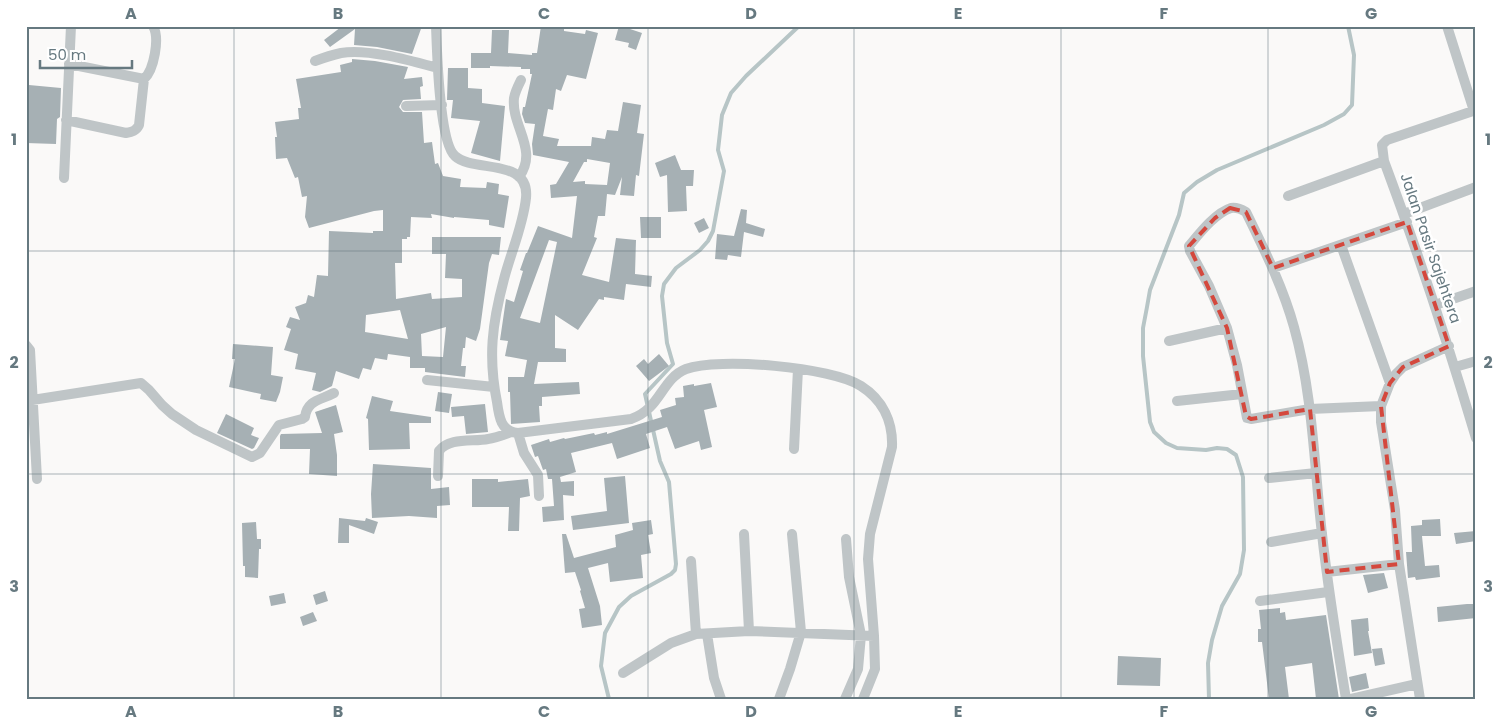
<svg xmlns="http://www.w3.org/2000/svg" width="1502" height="725" font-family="Poppins,sans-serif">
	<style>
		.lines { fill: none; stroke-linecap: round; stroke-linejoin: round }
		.stream { stroke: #b7c5c6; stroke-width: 4 }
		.building { fill: #a6b0b4; fill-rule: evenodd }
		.minor { stroke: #bfc5c7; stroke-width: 10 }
		.marked { fill: none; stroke: #d4483d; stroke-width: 4; stroke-dasharray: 10 6; stroke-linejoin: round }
		.grid { fill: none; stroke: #667980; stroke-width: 1; stroke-opacity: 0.55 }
		.labels { text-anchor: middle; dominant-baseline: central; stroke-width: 5; stroke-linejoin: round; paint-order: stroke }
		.street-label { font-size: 15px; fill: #667980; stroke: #fff }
		.neatline { fill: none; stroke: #667980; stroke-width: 2 }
		.grid-label { font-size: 16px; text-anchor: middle; font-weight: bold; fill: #667980 }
	</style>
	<rect width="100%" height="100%" fill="#faf9f8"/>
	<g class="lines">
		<path class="stream" d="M609,699L601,666L605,633L619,607L631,596L671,574L675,570L676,564L669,482L660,461L645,394L673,364L667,343L662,296L664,284L676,268L700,250L708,241L713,231L724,171L718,150L722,115L731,93L746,76L799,26
			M1209,699L1208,663L1212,640L1222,606L1240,574L1244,550L1243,477L1236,455L1227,449L1217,448L1206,450L1177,448L1166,443L1154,432L1150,422L1143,356V328L1147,307L1150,290L1179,215L1184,193L1197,182L1217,170L1324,125L1344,114L1352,105L1354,55L1348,26"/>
	</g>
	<path class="building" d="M367,26H422L412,54L377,47L354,45L355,29L330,47L324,40L341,27L366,29Z
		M541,26L564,27V31L585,34L586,30L598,33L586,79L567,75L561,91L556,89L553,110L548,109L543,136L559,139L557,146H591L592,137L605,139L607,130L618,131L623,102L641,105L637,133L644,134L639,176L636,175L634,196L620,195L622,177L615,195L607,194L605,216H598L594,237L597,238L582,275L609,282L616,238L636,240L635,274L652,276L651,287L626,284L624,300L604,297V300L599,299L578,330L555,315V348L566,349V362H538L534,384L579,382L580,394L542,397V406H539L540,422L511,424L510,392H508V377H524L527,360L505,356L508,341L500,340L506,299L514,302L523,271L520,270L526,253H527L538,226L572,238L577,196L551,198L550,185L556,184L569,162L533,155L532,144L535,124L525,123L522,114L523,107H525L532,74H530V69H521V67L490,66V68H471V53H491L492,30H509L508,53L532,55V53H537ZM587,159L610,163L607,185L585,184V181L573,182L584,162H587ZM549,240L557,242L540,323L520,318Z
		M619,26H631L630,29L642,33L636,50L628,47L629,43L615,40Z
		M352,59L375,61L408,67L404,79L422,77L423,86L420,87L421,99L403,100L399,107L403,112H422L424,143L432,142L435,164L438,163L443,176L461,179L460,187L486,188L487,182L499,184L498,194L509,196L504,228L489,225V220L454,217V218L431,214L432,218L411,217L410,237H407V239H402V263H395L396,299L431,293L432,299L462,297V279L445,278L446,254H432V237H501L499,255L492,254L489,263L480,329L476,341L466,337L465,348H463L461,366H466L465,377L425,372V368H410V357L388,354L387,360L375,358L371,370L363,368L359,379L336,371L332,386L320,392L312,390L316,373L295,369L298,354L284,350L291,329L286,327L290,317L300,320L295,307L306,303L308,295L314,297L317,275L328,276L329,231L373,233V231H383V210L374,211L309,228L305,217L307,196L302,197L298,177L295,178L287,158L276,159L275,137H277L275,122L299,119L298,108H301L296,79L341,72L340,65L352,62ZM400,310L408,339L365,332L366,315ZM446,327L443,357L422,356L421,334Z
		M448,68H468V88L482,89V103L505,106L500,161L471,153L480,121L451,118L453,100H447Z
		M29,85L61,88L60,117L57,119L56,144L26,143Z
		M675,155L681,170H694L693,186H686L687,211L668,212L667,175L660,177L655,163Z
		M741,209L747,210L746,223L765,229L763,237L744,232L741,257L728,255L727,260L715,259L717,234L734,236Z
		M640,217H661V238H641Z
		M704,218L709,228L699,233L694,223Z
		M233,344L273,347L271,375L283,377L280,392L276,402L260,399L261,394L229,387L235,359H232Z
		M659,354L669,366L649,381L636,366L644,359L648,364Z
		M711,383L717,407L704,410L712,447L701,450L699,441L675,449L667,427L646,434L650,448L617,459L612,443L571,453L576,472L560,477L561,482L574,481V496L563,495L564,520L543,522L542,507L554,506L552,479H548L546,469L543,470L538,456L535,457L531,445L549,439L550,442L564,438L565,439L594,433L595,435L607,432V434L662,417L660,410L676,405L675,398L684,397L683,386L694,384V386Z
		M438,392L452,394L449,413L435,411Z
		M372,396L393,401L390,411L431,417V423H409L410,449L369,450L368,419L366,418Z
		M485,404L488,432L466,434L464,416L452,417L451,407Z
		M336,405L343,432L334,434L337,455V476L309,474L310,449H280V436L281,434L322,433L315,412Z
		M226,414L254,428L251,435L259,438L254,448L252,449L217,433Z
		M373,464L431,468V489L449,487L450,505L437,506V518L409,516L372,518L371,494Z
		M625,476L629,523L573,530L571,516L607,511L604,478Z
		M472,479H498V482L528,479L530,496L520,498L519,531H508L509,507H472Z
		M339,518L365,521L366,518L378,522L374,534L349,525V543H338Z
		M1440,519L1441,536H1422L1425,566L1439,565L1440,577L1416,580L1415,577L1408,578L1406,552H1412L1411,526L1422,525V520Z
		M651,520L653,534L648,535L651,553L641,555L643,578L610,582L608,563L588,568L600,606L602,625L582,628L579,609L585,608L580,591L581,590L575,572L565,573L562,534H566L574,558L616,547L615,535L633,530L632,523Z
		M256,522L257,539H261V549H259L258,578L245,577V566H243L242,523Z
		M1476,531V541L1456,544L1454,533Z
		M1384,573L1388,588L1368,593L1363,575Z
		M325,591L328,601L316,605L313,595Z
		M284,593L286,603L271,606L269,596Z
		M1467,604H1476V618L1438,622L1437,607Z
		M1280,608V613L1285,612L1286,620L1326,615L1339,699H1316L1312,663L1285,667L1289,699H1269L1262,642H1258V629H1261L1259,610Z
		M313,612L317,621L303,626L300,617Z
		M1368,618L1369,631H1368L1372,653L1354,656L1351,620Z
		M1382,648L1385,664L1375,666L1372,649Z
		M1118,656L1161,658L1160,686L1117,685Z
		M1366,673L1369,688L1352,692L1349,677Z"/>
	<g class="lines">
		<path class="minor" d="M436,26C437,50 439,142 455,156C473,173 530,157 526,198C523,226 511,252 504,279C492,324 488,357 497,402C499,417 501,432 518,433L631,419C661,409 661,379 686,369C718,357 832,367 861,386C883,400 893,422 892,447L870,534L868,559L874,636L875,669L863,699
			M1447,26L1474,111
			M315,61C323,58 332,55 341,53C367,48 412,61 438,68
			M69,64L144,79C154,70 160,38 153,26
			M406,106L442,105
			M66,120L126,133C132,132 136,131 139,125L144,79
			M1384,161C1418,252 1448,344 1476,438
			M519,177C539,150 511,126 514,98C515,92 518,86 521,80
			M64,178L71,26
			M1288,196L1384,161L1382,145L1387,140L1476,110
			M1404,214L1476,187
			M1341,245L1390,383
			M1273,268L1407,222
			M1435,305L1476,291
			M1169,341L1227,328
			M26,345L30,350L37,479
			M1455,367L1476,361
			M427,380L494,387
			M26,401L141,383L149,390L162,405L172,414L196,430L252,457L260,453L279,425L302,419L305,417C307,400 321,400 334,393
			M1177,401L1242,394
			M518,433L524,453L538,475L539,496
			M794,449L798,369
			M438,476L439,451C449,437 473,442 488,439C496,438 503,435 511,432
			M1269,478L1316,473
			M744,534L749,631
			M1271,542L1322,533
			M691,561L696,634
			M1327,572L1399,564
			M1260,601L1328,592
			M707,634L714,678L721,699
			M623,673L671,643L696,634L749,631L874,636
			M779,699L790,669L801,632L792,534
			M845,699L858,669L861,635L849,577L846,539
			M1346,699C1337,644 1328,589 1322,534C1314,465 1313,395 1294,327C1283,287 1264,249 1246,212C1241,209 1237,207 1231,208C1215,213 1199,234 1189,246L1190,251L1209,286L1227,328L1237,365L1247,418L1251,419L1310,409L1381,406
			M1351,699L1417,684
			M1420,699L1399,564L1395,510L1381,422V406L1390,383L1396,374L1403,367L1449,346"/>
	</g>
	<path class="marked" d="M1230,208L1246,212L1273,268L1407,222L1449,346L1403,367L1390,383L1381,406L1399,564L1327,572L1310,409L1251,419L1246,416L1227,328L1189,246L1215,218Z"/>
	<path class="grid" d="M234,26V699M441,26V699M648,26V699M854,26V699M1061,26V699M1268,26V699M26,251H1476M26,474H1476"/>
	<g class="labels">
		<g class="street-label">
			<text transform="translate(1431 248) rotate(71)">Jalan Pasir Sajehtera</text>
		</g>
	</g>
	<rect width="1502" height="725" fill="none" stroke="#ffffff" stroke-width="55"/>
	<path d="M40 60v8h92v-8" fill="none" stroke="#667980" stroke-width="2.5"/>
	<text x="48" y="60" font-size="15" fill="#667980" stroke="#ffffff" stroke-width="4" paint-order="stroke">50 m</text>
	<rect x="28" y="28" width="1446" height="670" class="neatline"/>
	<g class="grid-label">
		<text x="131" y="19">A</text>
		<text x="338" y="19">B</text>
		<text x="544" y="19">C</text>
		<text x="751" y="19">D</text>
		<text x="958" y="19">E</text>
		<text x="1164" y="19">F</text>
		<text x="1371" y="19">G</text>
		<text x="14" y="145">1</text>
		<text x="1488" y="145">1</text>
		<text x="14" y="368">2</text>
		<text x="1488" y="368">2</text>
		<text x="14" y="592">3</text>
		<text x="1488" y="592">3</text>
		<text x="131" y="717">A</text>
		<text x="338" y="717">B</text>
		<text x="544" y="717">C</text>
		<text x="751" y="717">D</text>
		<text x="958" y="717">E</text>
		<text x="1164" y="717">F</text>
		<text x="1371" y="717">G</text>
	</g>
</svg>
